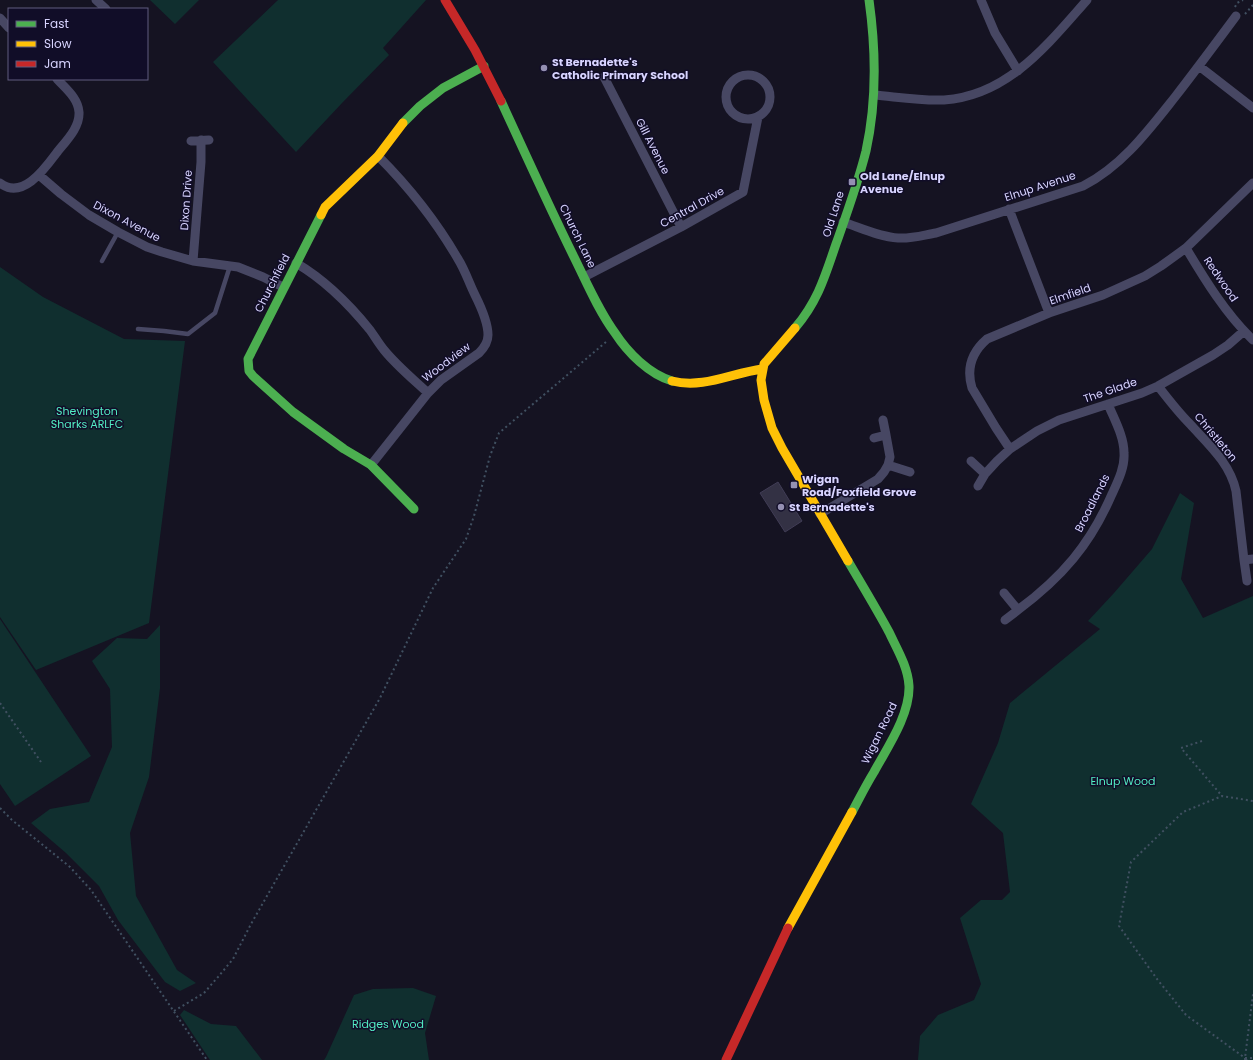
<svg xmlns="http://www.w3.org/2000/svg" width="1253" height="1060" font-family="Poppins,sans-serif">
	<style>
		.green { fill: #102f2f }
		.building { fill: #333144; stroke: #413d56 }
		.lines { fill: none; stroke-linecap: round; stroke-linejoin: round }
		.path { stroke: #405061; stroke-width: 2; stroke-dasharray: 2 3; stroke-linecap: butt }
		.lane { stroke: #474763; stroke-width: 4.5 }
		.street { stroke: #474763; stroke-width: 9 }
		.fast { stroke: #4caf50; stroke-width: 9 }
		.slow { stroke: #ffc107; stroke-width: 9 }
		.jam { stroke: #c62828; stroke-width: 9 }
		.poi-dot { fill: #9490b2; stroke: #110d28; stroke-width: 1.5 }
		.labels { text-anchor: middle; dominant-baseline: central; stroke-width: 3; stroke-linejoin: round; paint-order: stroke }
		.poi-label { font-size: 11px; font-weight: bold; fill: #d8d4ff; stroke: #110d28; text-anchor: start }
		.street-label { font-size: 11px; fill: #d8d4ff; stroke: #110d28 }
		.park-label { font-size: 11px; fill: #52ecc3; stroke: #110d28 }
	</style>
	<rect width="100%" height="100%" fill="#151322"/>
	<path class="green" d="M150,0H199L175,24Z
		M278,0H426L383,48L389,55L343,102L296,152L213,62Z
		M0,267L43,297L124,339L185,341L149,623L36,670L0,617Z
		M1180,493L1194,503L1181,579L1203,618L1253,596V1060H918L920,1036L938,1015L974,1000L981,984L960,918L981,900H1002L1010,892L1003,833L971,804L998,743L1010,703L1100,629L1088,621L1114,593L1152,549Z
		M0,619L91,756L15,806L0,784Z
		M160,625V688L149,777L130,833L136,896L177,970L196,983L180,991L165,982L118,920L99,886L66,853L31,823L50,809L89,802L112,747L110,689L92,661L117,638L147,639Z
		M413,988L436,996L425,1033L429,1060H324L326,1057L354,995L373,989Z
		M184,1010L211,1024L236,1026L262,1060H210L180,1015Z"/>
	<path class="building" d="M778,482L802,521L785,532L760,493Z"/>
	<g class="lines">
		<path class="path" d="M1235,7L1237,3L1243,0
			M1245,14L1253,5
			M0,703L41,762
			M1202,741L1181,748L1222,796
			M0,808L12,820L70,867L91,890L207,1060
			M174,1011L204,993L218,977L233,959L251,924L380,698L433,588L466,539L474,516L490,456L499,433L606,342
			M1245,1058H1253
			M1245,1060V1058L1186,1015L1157,979L1119,926L1131,862L1183,812L1222,796L1253,801
			M1247,1060L1245,1058L1253,994"/>
		<path class="lane" d="M102,261L118,232
			M138,329L164,331L188,334L215,313L230,266"/>
		<path class="street" d="M96,0L106,9
			M981,0L995,33L1018,71
			M0,18L9,28
			M1199,66L1253,108
			M726 97a22 22 0 1 1 44 0a22 22 0 1 1-44 0Z
			M604,77L681,227
			M874,95C897,97 920,101 944,100C1008,96 1048,44 1087,0
			M191,141L209,140
			M39,175L61,194L89,215L118,232L147,247L162,252L193,261L238,267L263,277L283,287
			M0,183C23,201 46,167 58,151C67,140 80,127 79,112C78,98 66,89 57,79
			M1009,209L1049,313
			M843,222C861,228 880,237 898,238C911,239 924,235 936,233L1083,186C1122,166 1148,131 1175,97C1196,70 1216,43 1236,16
			M1186,248C1205,280 1226,314 1253,340
			M193,261L201,162V140
			M296,263C325,280 349,304 370,330C375,337 379,344 384,350C397,366 413,379 428,393L441,380L479,353C484,348 488,343 488,335C488,323 480,305 475,295C469,283 465,270 458,259C436,221 409,187 378,156
			M584,277L681,227L743,192L758,117
			M1158,386C1168,399 1178,412 1190,424C1208,444 1230,463 1236,491L1244,560
			M886,435L890,457L888,465L910,472
			M874,438L886,435L883,420
			M1010,449L996,428L972,388C966,368 972,352 987,339L1049,313L1103,295L1145,276L1161,266L1186,248L1253,183
			M971,461L985,474L978,486
			M371,465L428,393
			M985,474L997,461L1010,449L1037,431L1059,420L1142,393L1158,386L1213,355L1228,345L1244,331
			M820,514L878,479L884,472L888,465
			M1247,581L1244,560L1253,559
			M1004,593L1018,610L1005,620
			M1018,610C1062,577 1090,545 1112,494C1118,481 1125,467 1124,453C1124,436 1114,419 1108,404"/>
		<path class="fast" d="M501,101C525,153 548,204 573,255C586,281 598,310 615,333C628,353 649,374 672,381
			M403,123L420,106L443,88L484,66
			M321,215L248,359L249,371L253,376L293,412L344,449L371,465L414,509
			M795,328C818,301 825,276 836,244C847,213 858,183 866,151C877,101 876,50 869,0
			M848,561C862,585 876,608 889,632C897,649 908,667 909,686C910,715 887,748 874,772C866,785 859,799 852,812"/>
		<path class="slow" d="M321,215L325,207L378,156L403,123
			M795,328L764,364L761,380L764,400L772,428L782,448L848,561
			M672,381C703,389 732,373 762,369
			M788,928L852,812"/>
		<path class="jam" d="M445,0L475,50L501,101
			M726,1060L788,928"/>
	</g>
	<g class="poi-dot">
		<circle cx="544" cy="68" r="4"/>
		<rect x="848" y="178" width="8" height="8" rx="2"/>
		<rect x="790" y="481" width="8" height="8" rx="2"/>
		<circle cx="781" cy="507" r="4"/>
	</g>
	<g class="labels">
		<g class="poi-label">
			<text x="552" y="62">St Bernadette's<tspan x="552" dy="13">Catholic Primary School</tspan></text>
			<text x="860" y="176">Old Lane/Elnup<tspan x="860" dy="13">Avenue</tspan></text>
			<text x="802" y="479">Wigan<tspan x="802" dy="13">Road/Foxfield Grove</tspan></text>
			<text x="789" y="507">St Bernadette's</text>
		</g>
		<g class="street-label">
			<text transform="translate(653 146) rotate(63)">Gill Avenue</text>
			<text transform="translate(1040 186) rotate(-18)">Elnup Avenue</text>
			<text transform="translate(186 200) rotate(-86)">Dixon Drive</text>
			<text transform="translate(692 207) rotate(-29)">Central Drive</text>
			<text transform="translate(833 214) rotate(-72)">Old Lane</text>
			<text transform="translate(127 221) rotate(28)">Dixon Avenue</text>
			<text transform="translate(578 236) rotate(64)">Church Lane</text>
			<text transform="translate(1221 279) rotate(56)">Redwood</text>
			<text transform="translate(272 283) rotate(-63)">Churchfield</text>
			<text transform="translate(1070 294) rotate(-19)">Elmfield</text>
			<text transform="translate(446 362) rotate(-37)">Woodview</text>
			<text transform="translate(1110 390) rotate(-19)">The Glade</text>
			<text transform="translate(1216 437) rotate(50)">Christleton</text>
			<text transform="translate(1092 503) rotate(-63)">Broadlands</text>
			<text transform="translate(879 733) rotate(-64)">Wigan Road</text>
		</g>
		<g class="park-label">
			<text x="87" y="411">Shevington<tspan x="87" dy="13">Sharks ARLFC</tspan></text>
			<text x="1123" y="781">Elnup Wood</text>
			<text x="388" y="1024">Ridges Wood</text>
		</g>
	</g>
	<rect x="8" y="8" width="140" height="72" fill="#110d28" stroke="#615d7e"/>
	<rect x="16" y="21" width="20" height="6" fill="#4caf50" stroke="#615d7e"/>
	<text x="44" y="28" font-size="12" fill="#d8d4ff">Fast</text>
	<rect x="16" y="41" width="20" height="6" fill="#ffc107" stroke="#615d7e"/>
	<text x="44" y="48" font-size="12" fill="#d8d4ff">Slow</text>
	<rect x="16" y="61" width="20" height="6" fill="#c62828" stroke="#615d7e"/>
	<text x="44" y="68" font-size="12" fill="#d8d4ff">Jam</text>
</svg>
